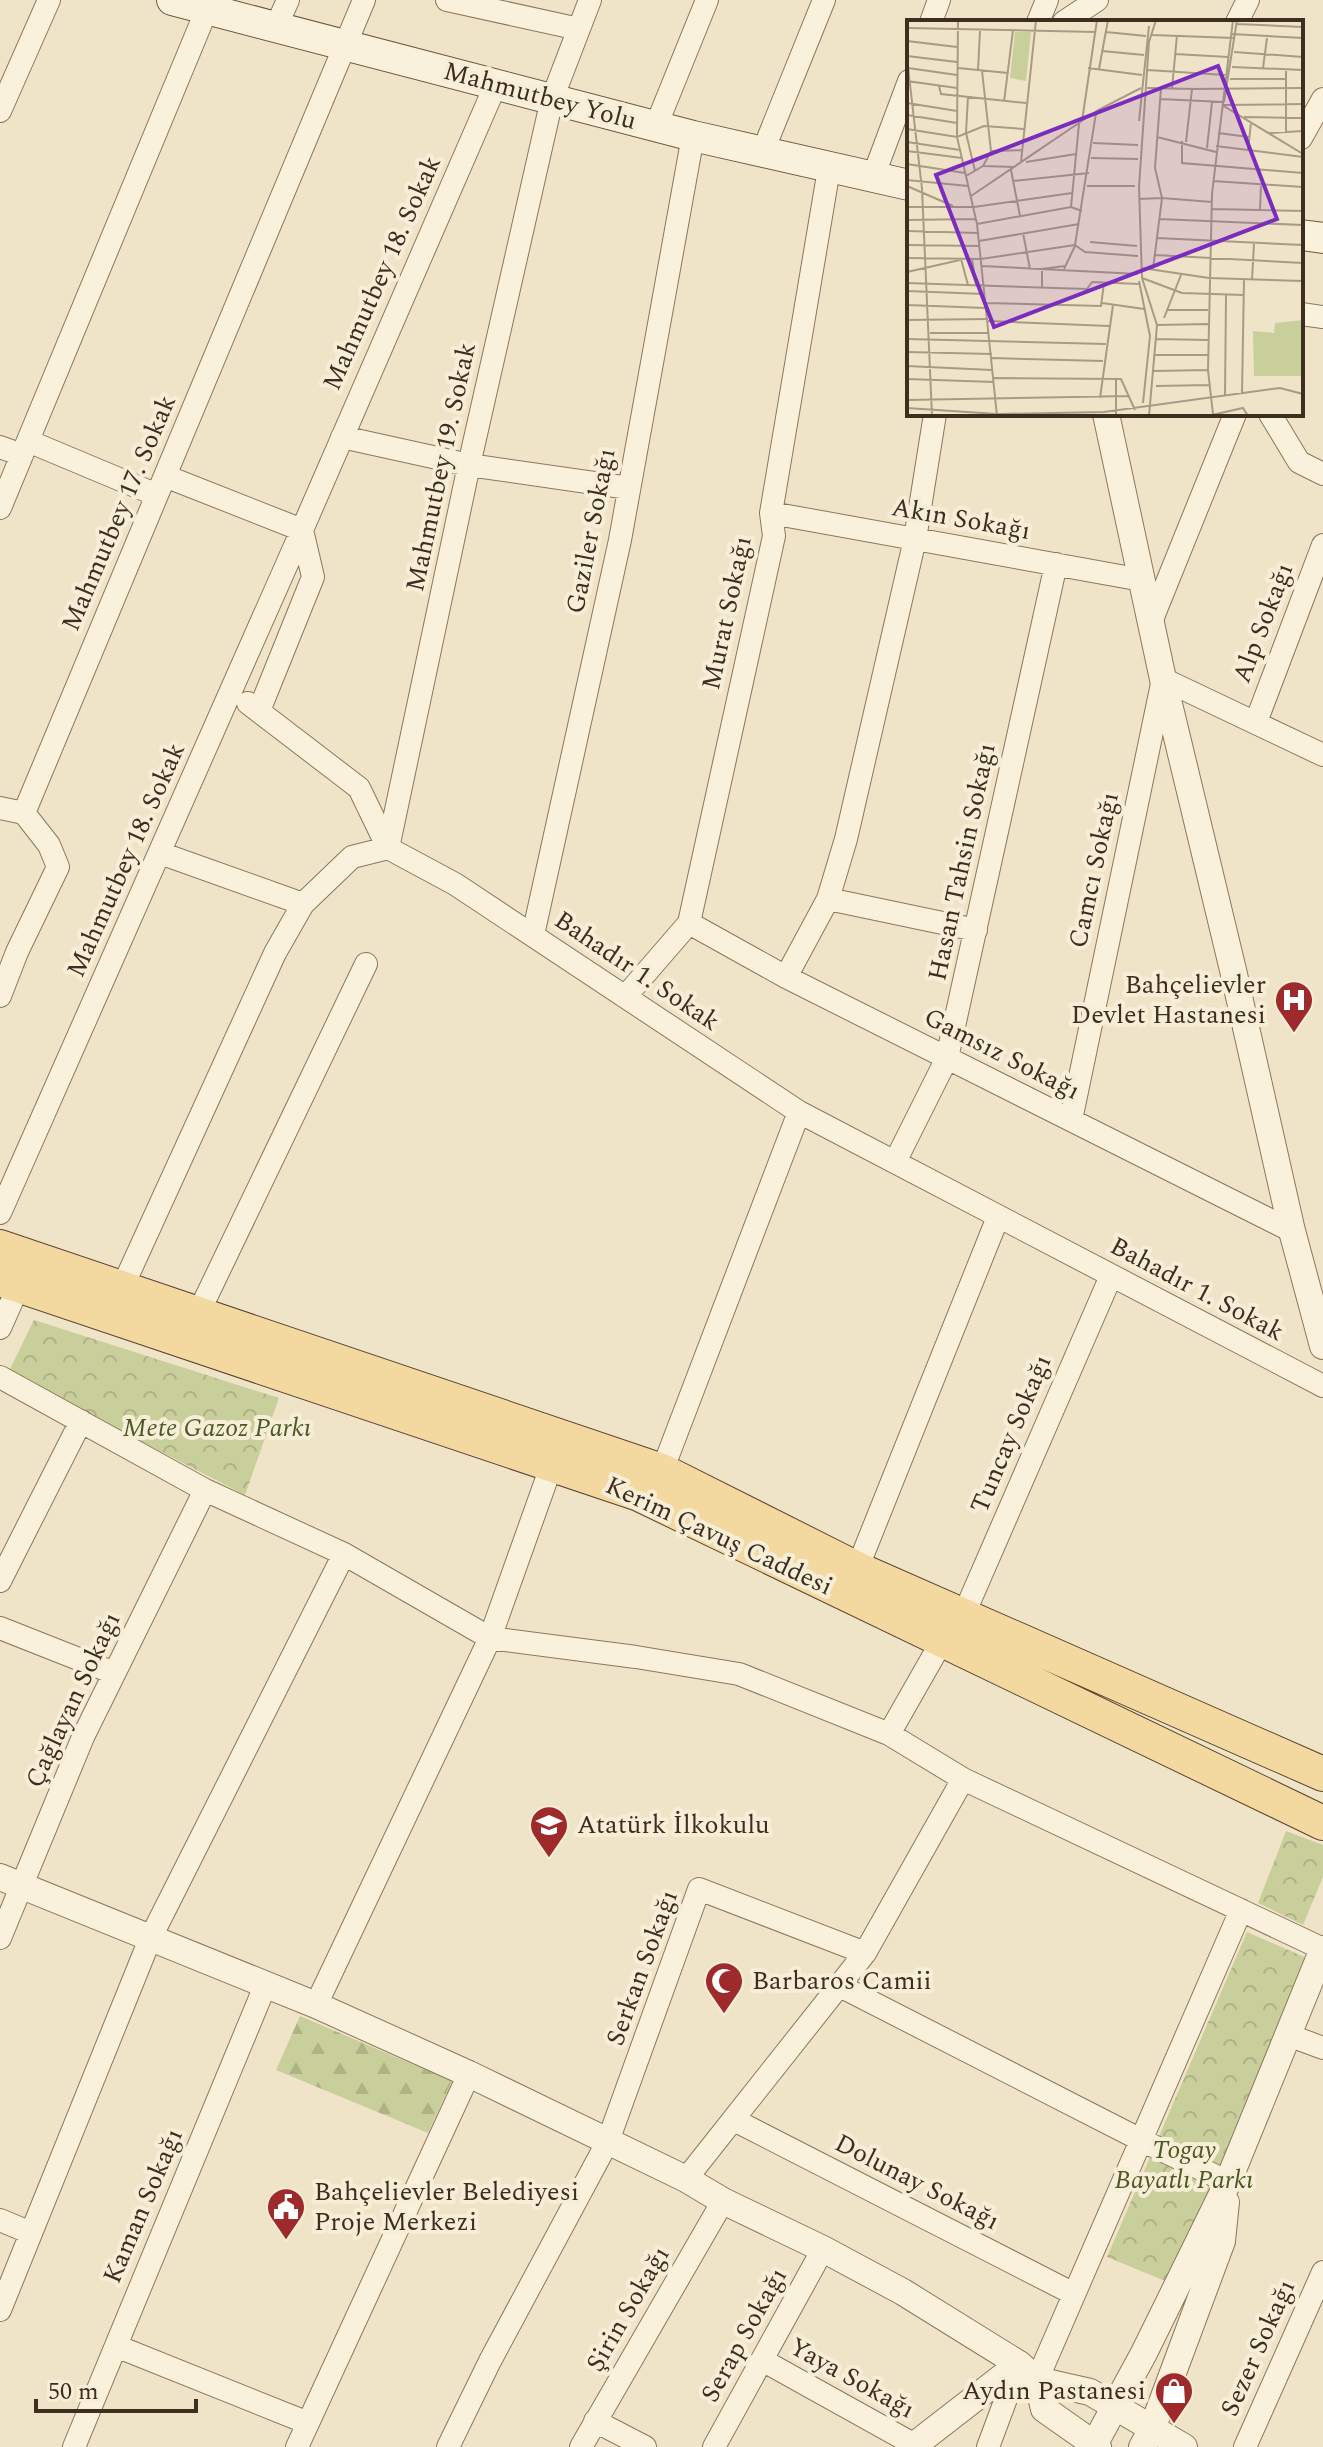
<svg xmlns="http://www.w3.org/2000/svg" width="1323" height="2447" font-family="Spectral,serif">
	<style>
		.forest { fill: url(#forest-firs) }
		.park { fill: url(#park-crowns) }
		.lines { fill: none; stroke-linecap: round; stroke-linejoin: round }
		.minor-casing { stroke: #8d765c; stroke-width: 24 }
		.tertiary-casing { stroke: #8d765c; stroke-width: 28 }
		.secondary-casing { stroke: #6f573f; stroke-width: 32 }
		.primary-casing { stroke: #5b4430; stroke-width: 36 }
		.minor { stroke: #faf1dc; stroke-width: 22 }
		.tertiary { stroke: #faf1dc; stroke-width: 26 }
		.secondary { stroke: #faf1dc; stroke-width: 30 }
		.primary { stroke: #f3d9a0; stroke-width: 34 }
		.labels { text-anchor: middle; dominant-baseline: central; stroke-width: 8; stroke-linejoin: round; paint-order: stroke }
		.street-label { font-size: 26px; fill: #3d2e20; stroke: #f7eed8 }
		.poi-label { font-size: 26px; fill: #3d2e20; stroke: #f7eed8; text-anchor: start }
		.park-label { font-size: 26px; font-style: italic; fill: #4d5a26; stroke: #f7eed8 }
		.inset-road { fill: none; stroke: #a89b85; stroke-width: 2 }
		.view { fill: #7b2cbf; fill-opacity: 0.15; stroke: #7b2cbf; stroke-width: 4 }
		.inset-edge { fill: none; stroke: #3d2e20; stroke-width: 4 }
	</style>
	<defs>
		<pattern id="forest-firs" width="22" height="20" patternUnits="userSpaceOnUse" patternTransform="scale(2)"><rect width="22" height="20" fill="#c9cf9b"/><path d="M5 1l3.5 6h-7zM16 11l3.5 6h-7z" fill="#aeb285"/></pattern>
		<pattern id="park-crowns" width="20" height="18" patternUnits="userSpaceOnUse" patternTransform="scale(2)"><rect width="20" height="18" fill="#c9cf9b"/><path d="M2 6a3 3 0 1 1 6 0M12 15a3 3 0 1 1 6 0" fill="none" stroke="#aeb285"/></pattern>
	</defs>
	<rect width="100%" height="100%" fill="#f0e4c8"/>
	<path class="forest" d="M300,2016L452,2081L428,2133L276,2070Z"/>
	<path class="park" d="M34,1320L279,1398L245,1495L8,1373Z
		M1286,1831L1323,1845V1877L1303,1925L1258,1903Z
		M1247,1932L1309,1959L1170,2283L1107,2257Z"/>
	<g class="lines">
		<g class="minor-casing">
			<path id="minor" d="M447,0L579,29
				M931,22L939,0
				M1038,22L1047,0
				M1064,22L1097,0
				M1237,22L1248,0
				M276,27L288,0
				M0,111L49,0
				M656,126L707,0
				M1301,138L1323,99
				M763,151L824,0
				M873,177L909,81
				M1301,314L1323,317
				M1270,414L1299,462L1323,474
				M342,437L469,465L629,488
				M28,441L157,495
				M0,447L22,455
				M165,476L302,530L313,577L259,711
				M0,508L207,9
				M771,513L1142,580
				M1151,622L1235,414
				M248,703L359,788L388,848
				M1256,722L1323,545
				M0,808L24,813
				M24,813L364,0
				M388,848L469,465L552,99L590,0
				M160,853L303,904
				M828,899L976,930
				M689,923L786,977L1292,1231
				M533,935L620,540L693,136
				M786,977L828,899L846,839L915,539L935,414
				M0,996L17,952L58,867L49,845L24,813
				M625,997L689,923L774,536L771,513L829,169
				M1071,1120L1163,679L1323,755
				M895,1162L947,1058L1056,564
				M0,1213L302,530L496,84
				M122,1288L275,953L303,904L352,857L388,848L455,884L799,1112L1323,1386
				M198,1314L366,964
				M0,1328L19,1285
				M0,1377L205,1490L344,1554L490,1638L316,2005
				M552,1464L490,1638L636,1657L739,1674L889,1734L963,1779L1323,1949
				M662,1471L799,1112
				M857,1569L998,1217
				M0,1581L81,1421
				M964,1614L1111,1276
				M0,1628L114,1673
				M889,1734L942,1641
				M0,1938L83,1737L205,1490
				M840,1986L1141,2140L1228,2182
				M1288,2035L1323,2048
				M734,2120L1074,2294
				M686,2179L865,1953L963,1779
				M0,2220L31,2233
				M0,2310L150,1939L344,1554
				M116,2346L308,2423
				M762,2360L915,2445
				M1037,2380L1241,1910
				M595,2421L645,2447
				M74,2447L265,1986
				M297,2447L469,2074
				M448,2447L490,2361L608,2141L699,1889L865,1953
				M581,2447L723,2201
				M714,2447L823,2249
				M988,2447L1019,2364
				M1245,2447L1323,2272"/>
		</g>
		<g class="tertiary-casing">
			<path id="tertiary" d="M1106,414L1163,679L1233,970L1292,1231L1323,1346
				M0,1877L316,2005L469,2074L686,2179L723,2201L823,2249L903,2292L1019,2364L1037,2380L1090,2392L1184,2447
				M1037,2380L1044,2409L1098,2447
				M1094,2445L1144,2353L1228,2182L1323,1949
				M912,2447L1019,2364
				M1142,2447L1152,2429L1222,2241L1226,2202"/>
		</g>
		<g class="secondary-casing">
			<path id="secondary" d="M172,0L693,136L909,185
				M1301,235L1323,238"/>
		</g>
		<g class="primary-casing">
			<path id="primary" d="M0,1247L662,1471L857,1569L1323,1774
				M0,1279L639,1494L1323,1823"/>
		</g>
		<use href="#minor" class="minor"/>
		<use href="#tertiary" class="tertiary"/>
		<use href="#secondary" class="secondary"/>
		<use href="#primary" class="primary"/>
	</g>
	<defs>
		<g id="hospital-pin" transform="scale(2)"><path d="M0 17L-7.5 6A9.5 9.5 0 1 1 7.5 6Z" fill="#9e2a2b" stroke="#f7eed8"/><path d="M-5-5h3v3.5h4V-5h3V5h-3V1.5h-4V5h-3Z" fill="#fff"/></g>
		<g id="school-pin" transform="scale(2)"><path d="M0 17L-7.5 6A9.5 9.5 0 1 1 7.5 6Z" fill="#9e2a2b" stroke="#f7eed8"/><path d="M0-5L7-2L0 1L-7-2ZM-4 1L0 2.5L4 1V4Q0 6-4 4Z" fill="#fff"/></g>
		<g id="mosque-pin" transform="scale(2)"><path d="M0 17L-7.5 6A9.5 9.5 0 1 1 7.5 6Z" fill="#9e2a2b" stroke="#f7eed8"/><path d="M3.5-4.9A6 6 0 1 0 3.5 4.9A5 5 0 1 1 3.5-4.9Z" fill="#fff"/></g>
		<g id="civic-pin" transform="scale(2)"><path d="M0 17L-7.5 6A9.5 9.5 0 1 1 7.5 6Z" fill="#9e2a2b" stroke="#f7eed8"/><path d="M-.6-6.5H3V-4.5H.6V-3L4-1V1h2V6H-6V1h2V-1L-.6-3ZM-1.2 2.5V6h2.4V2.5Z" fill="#fff"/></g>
		<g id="shop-pin" transform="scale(2)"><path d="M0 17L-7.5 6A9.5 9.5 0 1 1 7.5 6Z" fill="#9e2a2b" stroke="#f7eed8"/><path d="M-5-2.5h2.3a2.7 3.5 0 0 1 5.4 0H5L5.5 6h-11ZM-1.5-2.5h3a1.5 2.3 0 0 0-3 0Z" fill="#fff"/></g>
	</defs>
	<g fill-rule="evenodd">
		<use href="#hospital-pin" x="1294" y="1000"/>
		<use href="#school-pin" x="549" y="1825"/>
		<use href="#mosque-pin" x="724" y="1981"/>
		<use href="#civic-pin" x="286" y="2207"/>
		<use href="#shop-pin" x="1174" y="2391"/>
	</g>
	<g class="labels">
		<g class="street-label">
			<text transform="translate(540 96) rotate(15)">Mahmutbey Yolu</text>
			<text transform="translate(382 273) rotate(-66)">Mahmutbey 18. Sokak</text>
			<text transform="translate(441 467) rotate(-78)">Mahmutbey 19. Sokak</text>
			<text transform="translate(119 513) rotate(-67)">Mahmutbey 17. Sokak</text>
			<text transform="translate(961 519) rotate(10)">Akın Sokağı</text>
			<text transform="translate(591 531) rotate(-79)">Gaziler Sokağı</text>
			<text transform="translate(727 613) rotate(-78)">Murat Sokağı</text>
			<text transform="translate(1263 623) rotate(-69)">Alp Sokağı</text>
			<text transform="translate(126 860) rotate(-66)">Mahmutbey 18. Sokak</text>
			<text transform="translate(962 862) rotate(-78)">Hasan Tahsin Sokağı</text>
			<text transform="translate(1094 870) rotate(-78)">Camcı Sokağı</text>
			<text transform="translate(637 971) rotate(34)">Bahadır 1. Sokak</text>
			<text transform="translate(1002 1054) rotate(27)">Gamsız Sokağı</text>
			<text transform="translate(1197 1289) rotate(28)">Bahadır 1. Sokak</text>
			<text transform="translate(1011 1434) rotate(-67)">Tuncay Sokağı</text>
			<text transform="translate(719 1536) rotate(25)">Kerim Çavuş Caddesi</text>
			<text transform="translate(73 1700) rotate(-65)">Çağlayan Sokağı</text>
			<text transform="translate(642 1968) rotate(-70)">Serkan Sokağı</text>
			<text transform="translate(917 2182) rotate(27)">Dolunay Sokağı</text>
			<text transform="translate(143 2206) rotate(-67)">Kaman Sokağı</text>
			<text transform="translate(628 2309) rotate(-60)">Şirin Sokağı</text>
			<text transform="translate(744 2335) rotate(-61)">Serap Sokağı</text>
			<text transform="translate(1258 2348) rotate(-66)">Sezer Sokağı</text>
			<text transform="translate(852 2378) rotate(29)">Yaya Sokağı</text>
		</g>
		<g class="poi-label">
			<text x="1266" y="985" text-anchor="end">Bahçelievler<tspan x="1266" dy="30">Devlet Hastanesi</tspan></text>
			<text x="577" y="1825">Atatürk İlkokulu</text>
			<text x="752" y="1981">Barbaros Camii</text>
			<text x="314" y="2192">Bahçelievler Belediyesi<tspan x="314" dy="30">Proje Merkezi</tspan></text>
			<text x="1146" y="2391" text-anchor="end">Aydın Pastanesi</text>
		</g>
		<g class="park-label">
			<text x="217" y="1428">Mete Gazoz Parkı</text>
			<text x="1184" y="2150">Togay<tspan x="1184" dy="30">Bayatlı Parkı</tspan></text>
		</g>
	</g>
	<g transform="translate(907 20)">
		<rect width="396" height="396" fill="#f0e4c8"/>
		<path d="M108,12H124L119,61L103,58ZM396,300V356H347L346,311L367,313L368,303Z" fill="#c9cf9b"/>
		<path class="inset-road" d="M51,0L50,117L70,204L90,396M330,4L396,7M0,8L188,12M199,12L239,16M325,14L396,18M245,15L327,18M0,21L50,27M195,31L237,35M327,32L396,37M268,34L321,37M0,36L50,42M0,38L15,169L25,396M325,47L396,50M1,48L50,55M51,48L101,53M181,48L235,55M356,48L360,18M192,49L201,0M379,49V112M71,50L73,11M241,50L318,55M75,51L84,131M323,59H379M0,61L50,68M32,66L34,74L119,83M240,68L288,69M265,69L270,15M285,69L396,68M61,76L59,113L68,151M253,79L316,82M97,82L106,10M317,82L330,0M0,83L50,91M315,85L396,134M316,85L396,84M189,93L168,225L178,232L231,236M0,95L50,103M337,97L396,98M175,101L190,0M232,101L242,6M0,109L50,117L77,106L117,109M311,113L342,117M362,113L396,111M250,117L309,132M275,121V143L396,153M0,122L53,130M279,122L285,69M186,123L231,125M309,126L396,137M300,128L305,82M0,131L55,138M84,131L115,130M341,131L344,102M184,138L231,139M114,142L129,0M119,142L169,134M0,144L58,153M77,146L107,147M104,150L113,196M59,156L76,146L84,131M0,160L61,166M106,161L182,153M306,161L396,167M0,166L46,186M180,166H228M64,176L191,90L234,68M232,179L255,178L248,148L254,68M0,187H67L165,173M164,187L172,104M305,189L396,191M353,190L354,164M252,199L396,205M0,200L69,199M70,204L164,187L175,191M0,211L71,213M116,213L123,249M250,218L396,225M72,221L172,204M183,222L230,226M0,225L73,226M248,235L396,243M0,238L74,239L168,225M54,239L61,265M65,239L69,265M75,246L231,254M235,248L302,258L396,261M157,249L168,226M246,249L255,178L305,182M0,252L53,240M235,258L275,273L337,275M345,260L347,223M232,261L243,316L236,383M0,263L180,269L185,262L232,264M135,267V249L158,246M0,271L77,274M79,283L194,286L197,263M195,283L237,289M0,285L79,288M259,290H301M257,298L274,255M0,300L81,299M81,301L202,306M250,305L301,304M23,313H82M0,319L199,324M249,319L301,320M0,332L85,334M247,335H301M85,338L196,341M0,346L85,350M246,351L301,350M87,358L214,359L228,390M0,359L87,362M249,366L302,365M335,373L337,259M318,376L319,275M193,378L206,285M0,380L222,376M0,388L90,394L197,392L373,368L396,374M306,394L301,350L305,174L326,0M305,395L336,388L341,396M209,396V359M242,396L250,305L235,258L232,167L242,22L249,0"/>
		<path class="view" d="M311,46L370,199L87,307L29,155Z"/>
		<rect width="396" height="396" class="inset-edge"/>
	</g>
	<path d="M36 2399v12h160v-12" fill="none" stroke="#3d2e20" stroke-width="4"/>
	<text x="48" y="2399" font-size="24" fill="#3d2e20" stroke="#f7eed8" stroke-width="6" paint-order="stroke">50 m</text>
</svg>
